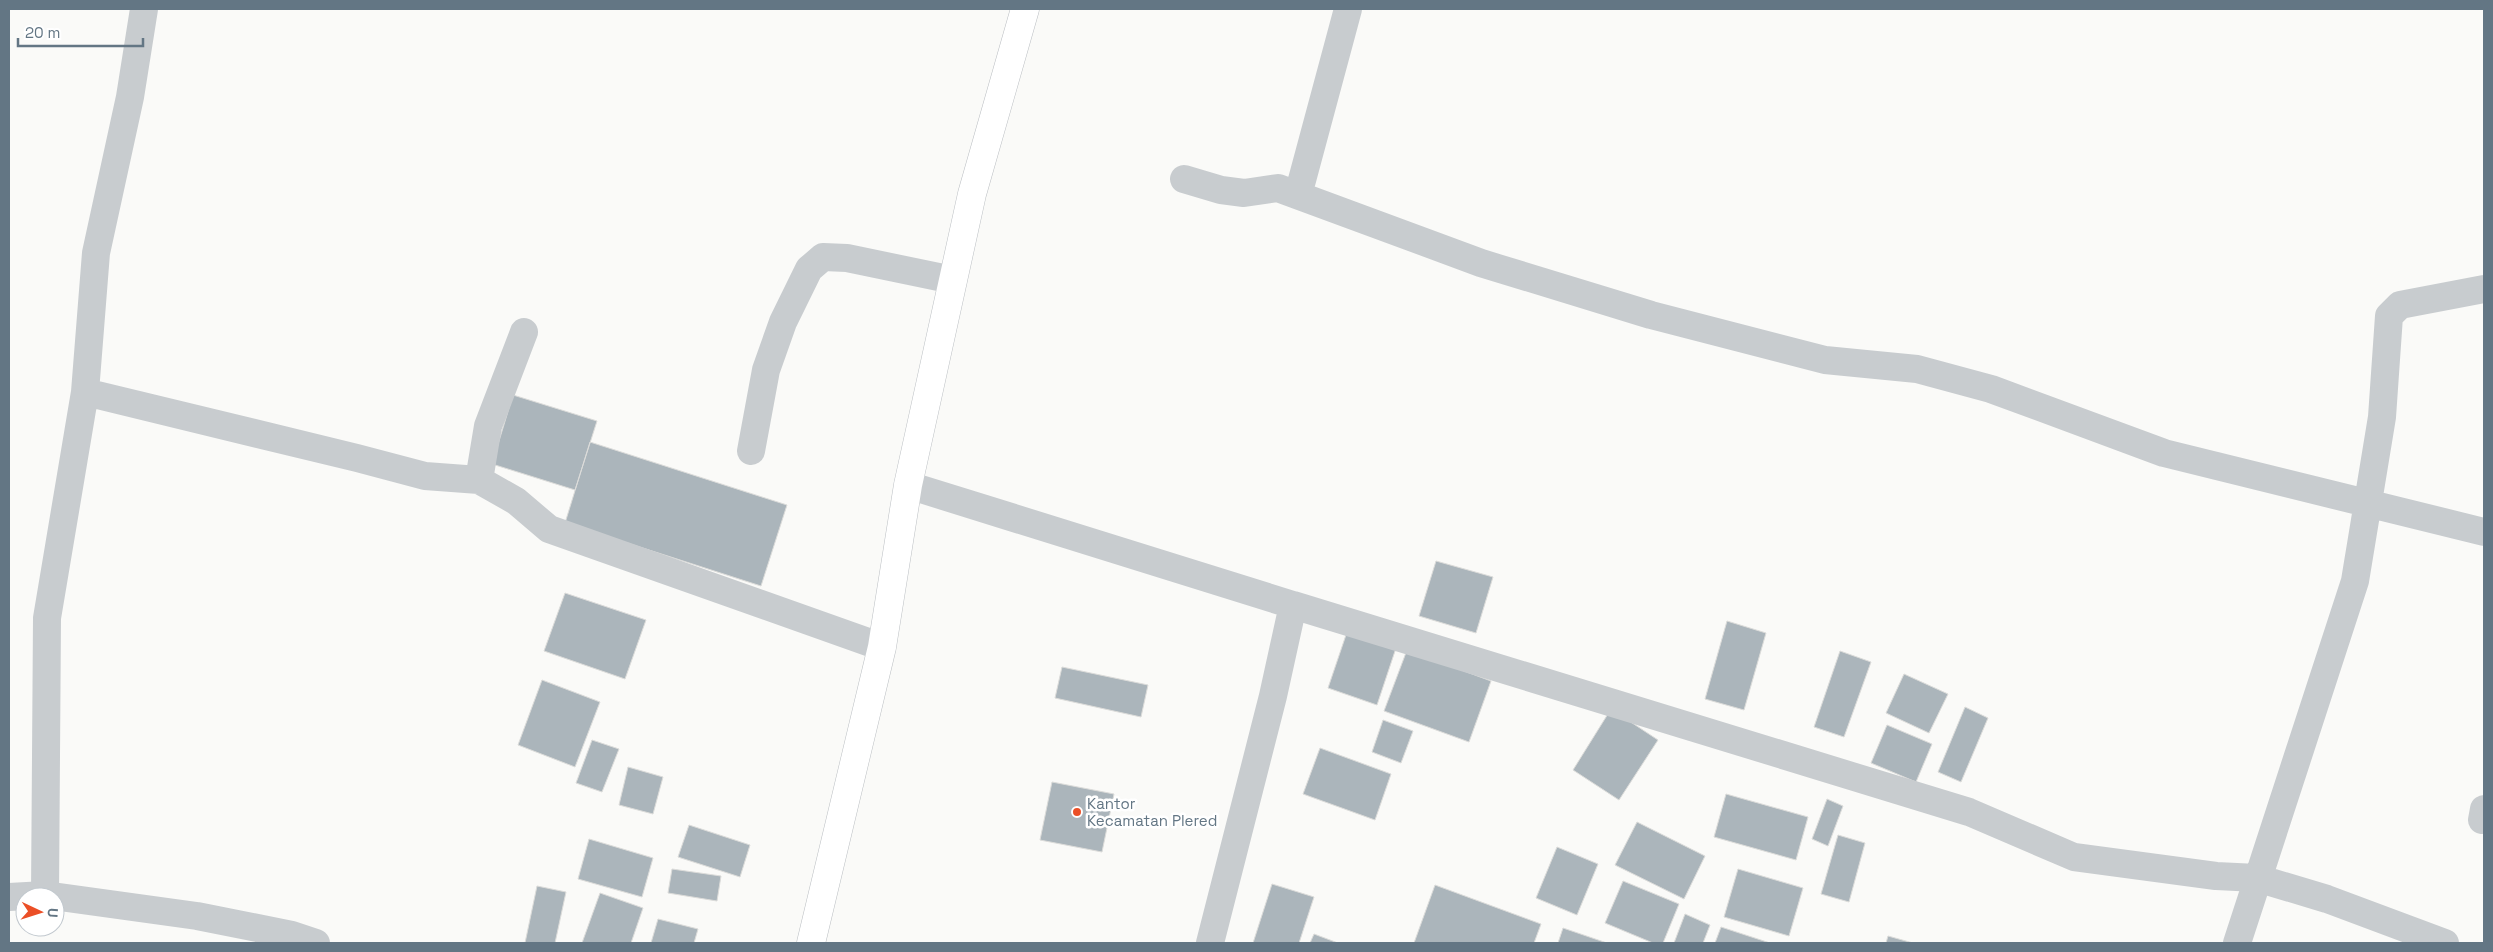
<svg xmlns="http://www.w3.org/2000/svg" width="2493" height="952" font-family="'Space Grotesk',sans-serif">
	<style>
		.building { fill: #abb5bb; stroke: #dcdcda }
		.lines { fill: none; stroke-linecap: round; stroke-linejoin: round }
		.major-casing { stroke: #bbbfc3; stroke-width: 29 }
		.minor { stroke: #c8cccf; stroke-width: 28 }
		.major { stroke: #fff; stroke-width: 28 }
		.poi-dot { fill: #eb4f26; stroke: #fff; stroke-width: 2 }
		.labels { text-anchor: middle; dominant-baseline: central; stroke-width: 5; stroke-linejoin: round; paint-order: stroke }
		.poi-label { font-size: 15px; fill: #637684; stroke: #fff; text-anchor: start }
	</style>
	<rect width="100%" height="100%" fill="#fafaf8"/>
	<path class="building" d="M513,395L597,421L575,490L492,464Z
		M590,442L787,505L761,586L565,523Z
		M1436,561L1493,577L1476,633L1419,616Z
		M565,593L646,620L625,679L544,651Z
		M1727,621L1766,633L1744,710L1705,699Z
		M1348,629L1397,645L1377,705L1328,688Z
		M1407,650L1491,681L1469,742L1384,711Z
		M1840,651L1871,662L1844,737L1814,727Z
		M1062,667L1148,685L1141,717L1055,698Z
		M1904,674L1948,694L1929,733L1886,713Z
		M542,680L600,702L575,767L518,745Z
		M1965,707L1988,718L1961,782L1938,772Z
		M1611,709L1658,740L1619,800L1573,770Z
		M1383,720L1413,731L1401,763L1372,752Z
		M1887,725L1932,744L1916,782L1871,763Z
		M592,740L619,749L602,792L576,783Z
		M1320,748L1391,774L1375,820L1303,794Z
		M628,767L663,777L653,814L619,805Z
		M1052,782L1114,794L1102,852L1040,840Z
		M1726,794L1808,817L1796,860L1714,837Z
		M1827,799L1843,806L1828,846L1812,839Z
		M1637,822L1705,856L1684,899L1615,865Z
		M689,825L750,845L740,877L678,857Z
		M1838,835L1865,843L1849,902L1821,894Z
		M589,839L653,858L642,897L578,879Z
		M1557,847L1598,864L1577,915L1536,898Z
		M672,869L721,876L717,901L668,893Z
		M1738,869L1803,888L1789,936L1724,917Z
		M1623,881L1679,904L1663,943H1653L1605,923Z
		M1272,884L1314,897L1299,943H1253Z
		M1435,885L1541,924L1534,943H1414Z
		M537,886L566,892L555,943H525Z
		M600,893L643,908L631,943H582Z
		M1685,914L1710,925L1703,943H1674Z
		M658,919L698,929L694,943H651Z
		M1721,927L1770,943H1715Z
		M1563,928L1607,943H1558Z
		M1314,934L1338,943H1310Z
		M1888,936L1913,943H1886Z"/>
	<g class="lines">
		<g class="major-casing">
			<path id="major" d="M811,943L882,647L908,485L972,194L1025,9"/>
		</g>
		<path class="minor" d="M1184,179L1221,190L1244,193L1278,188L1481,263L1651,315L1825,360L1917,369L1991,389L2164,453L2484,532
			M1298,195L1348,9
			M524,332L488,426L479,480L516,501L549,529L882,647
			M85,392L357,458L425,476L479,480
			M751,451L766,370L783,322L809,269L823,257L847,258L953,280
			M908,485L1293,605L1273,696L1210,943
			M1293,605L1969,812L2074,857L2216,876L2257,878L2327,899L2445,943
			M2482,820L2484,809
			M45,895L47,618L85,392L96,253L130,97L144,9
			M9,897L45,895L197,916L292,935L316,943
			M2237,943L2355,581L2382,417L2389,316L2400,305L2484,289"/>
		<use href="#major" class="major"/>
	</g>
	<circle class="poi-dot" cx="1077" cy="812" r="5"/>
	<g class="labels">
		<g class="poi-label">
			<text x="1087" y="803">Kantor<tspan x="1087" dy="17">Kecamatan Plered</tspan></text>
		</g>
	</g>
	<rect width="2493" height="952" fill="none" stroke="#637684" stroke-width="20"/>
	<g transform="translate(40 912) rotate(94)"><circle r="24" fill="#ffffff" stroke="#c1c8ce"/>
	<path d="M0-4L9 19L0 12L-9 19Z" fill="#eb4f26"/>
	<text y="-8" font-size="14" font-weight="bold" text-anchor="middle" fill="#637684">U</text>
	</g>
	<path d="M18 38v8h125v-8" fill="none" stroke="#637684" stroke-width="2.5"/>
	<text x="25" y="38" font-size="15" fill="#637684" stroke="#ffffff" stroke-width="4" paint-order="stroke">20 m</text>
</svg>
